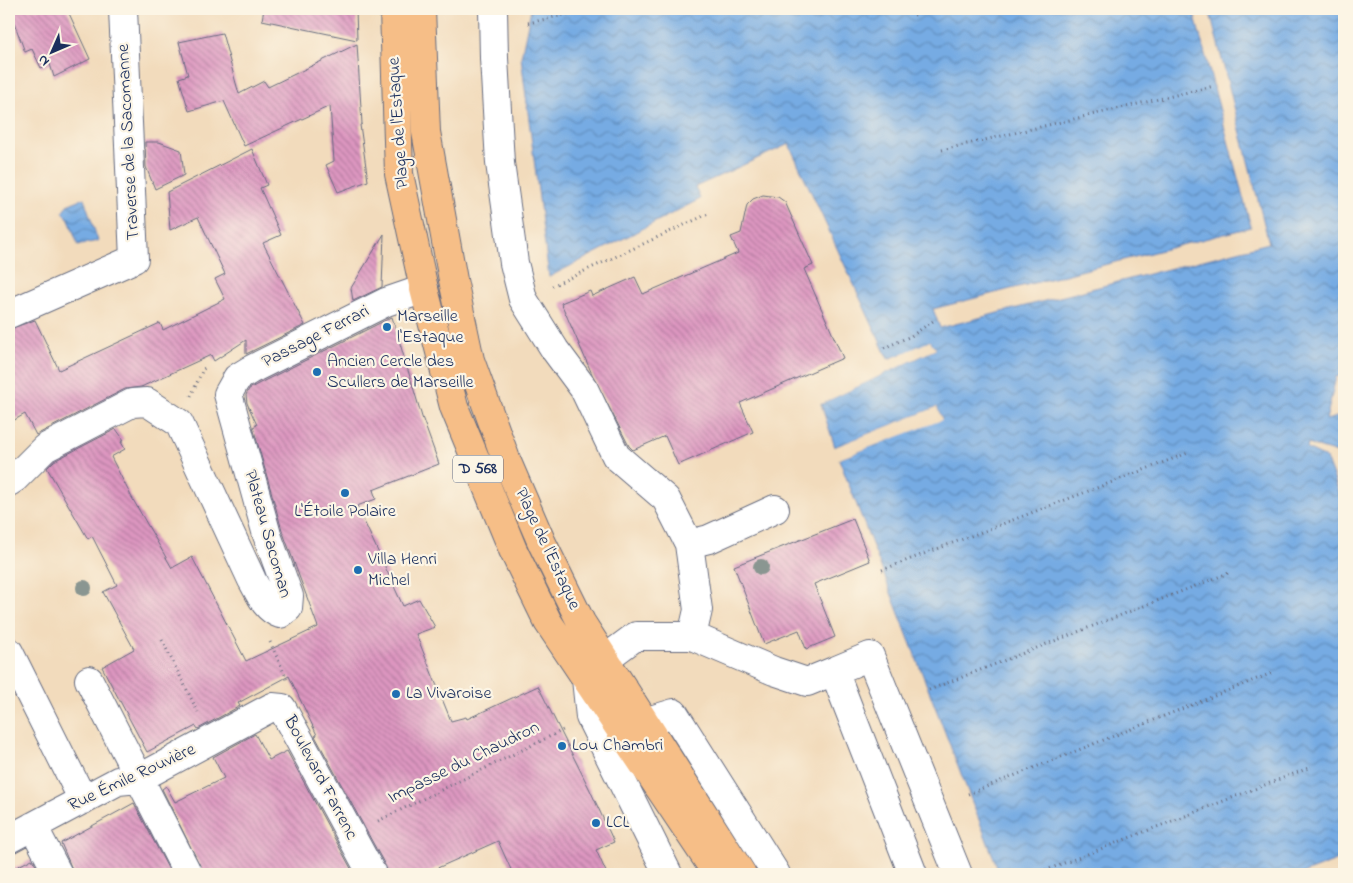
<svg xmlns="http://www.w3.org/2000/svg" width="1353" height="883" font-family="'Indie Flower',sans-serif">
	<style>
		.water { fill: url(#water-waves); stroke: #486da0 }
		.pier { fill: #f2dbbc }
		.building { fill: url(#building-back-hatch) }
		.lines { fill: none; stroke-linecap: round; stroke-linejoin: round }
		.minor-casing { stroke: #666b7f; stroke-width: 30 }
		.major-casing { stroke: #666b7f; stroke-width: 30 }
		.path { stroke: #666b7f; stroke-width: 3; stroke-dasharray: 1 4; stroke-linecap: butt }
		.minor { stroke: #fff; stroke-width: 28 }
		.major { stroke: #f6be87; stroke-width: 28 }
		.tree { fill: #8a9691 }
		.poi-dot { fill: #1f6fb2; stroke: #fcf5e5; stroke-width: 2 }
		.labels { text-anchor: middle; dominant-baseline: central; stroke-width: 4.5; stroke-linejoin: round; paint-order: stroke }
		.shield { fill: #fcf5e5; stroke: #5e6a86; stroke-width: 1 }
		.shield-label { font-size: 16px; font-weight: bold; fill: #1b2f5e }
		.street-label { font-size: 18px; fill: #1b2f5e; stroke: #fcf5e5 }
		.poi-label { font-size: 18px; fill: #1b2f5e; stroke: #fcf5e5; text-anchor: start }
	</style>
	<defs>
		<pattern id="water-waves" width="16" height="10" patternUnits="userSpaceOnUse" patternTransform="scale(1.25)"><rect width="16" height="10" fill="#76abe3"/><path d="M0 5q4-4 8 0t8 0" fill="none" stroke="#608cbb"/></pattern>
		<pattern id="building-back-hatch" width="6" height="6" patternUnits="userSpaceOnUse" patternTransform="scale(1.25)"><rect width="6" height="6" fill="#dd96c0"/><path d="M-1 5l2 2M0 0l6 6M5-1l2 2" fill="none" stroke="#b27b9f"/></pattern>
	</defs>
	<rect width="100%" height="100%" fill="#fcf5e5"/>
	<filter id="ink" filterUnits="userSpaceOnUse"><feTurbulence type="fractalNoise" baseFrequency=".02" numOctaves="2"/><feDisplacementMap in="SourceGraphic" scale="10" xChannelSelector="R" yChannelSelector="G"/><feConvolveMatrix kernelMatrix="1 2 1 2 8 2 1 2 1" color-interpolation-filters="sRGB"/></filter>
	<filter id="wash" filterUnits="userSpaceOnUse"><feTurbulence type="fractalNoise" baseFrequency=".0096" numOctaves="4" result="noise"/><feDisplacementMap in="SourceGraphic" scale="20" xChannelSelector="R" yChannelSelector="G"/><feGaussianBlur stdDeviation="1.12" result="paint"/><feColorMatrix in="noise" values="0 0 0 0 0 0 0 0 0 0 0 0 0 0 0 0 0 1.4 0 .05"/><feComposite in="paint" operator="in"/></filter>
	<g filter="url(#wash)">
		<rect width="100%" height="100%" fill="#f2dbbc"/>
		<path class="water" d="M531,9H1193L1251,227L933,309L940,328L1269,243L1209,9H1344V375L1336,377L1326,420L1344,415V455L1308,444L1307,449L1326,458L1344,505V858L1302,874H1000L839,459L942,419L937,407L835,447L821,404L936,349L930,341L910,351L888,359L789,144L695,187L700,199L549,277L521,57Z
			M84,198L98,241L78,245L69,219L63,212L67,205Z"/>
		<path class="pier" d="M930,341L936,349L821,404L820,402L933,348L929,344L911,354L886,361Z
			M937,407L942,420L839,459V457L939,418L936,410L836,450L835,447Z"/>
		<g id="blocks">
			<path class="building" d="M9,9H67L90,59L54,77L50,64L41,68L32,49L25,52Z
				M264,9H356L357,40L262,20Z
				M222,33L239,94L264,81L268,87L357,44L362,124L360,125L368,181L338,192L326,165L334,161L330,106L244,146L224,101L189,111L179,78L188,75L179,42Z
				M145,142H159L181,150L184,175L155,189L146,167Z
				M252,149L267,185L260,188L281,235L263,243L305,325L246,354V340L214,361L211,355L141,387L125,389L36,435L25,414L9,423V329L35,320L59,370L160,323L163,330L225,299L215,279L225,274L198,217L170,230L167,192Z
				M763,195L778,197L785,202L813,265L804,269L843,358L740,403L753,432L678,465L665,436L633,450L629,446L592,374L561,303L590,291L592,296L635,277L643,294L738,253L731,237L741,233L747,205L753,199Z
				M384,234L382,287L353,301L351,288Z
				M392,317L422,417L439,464L373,490L376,499L357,506L403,606L419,599L435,627L416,634L451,721L466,717L467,719L538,686L590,790L614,842L596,850L607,874H513L498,841L424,874H388L386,867L315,736L317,735L289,676L238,703L240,706L198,729L196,726L147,752L102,667L134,649L103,592L117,585L92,536L88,539L47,468L54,461L116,429L124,440L121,442L125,449L111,457L131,496L172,568L192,557L246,661L318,627L282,530L253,427L257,425L247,403L246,395L249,389L258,384Z
				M853,519L870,561L814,584L835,637L806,649L799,630L764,644L734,566Z
				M255,734L269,760L287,751L354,874H263L260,869L251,874H204L162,789L166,786L175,802L224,778L213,757Z
				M134,803L171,874H74L61,843Z
				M32,859L41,874H9V871Z"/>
		</g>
	</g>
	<g filter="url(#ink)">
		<use href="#blocks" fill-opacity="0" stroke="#666b7f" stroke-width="1"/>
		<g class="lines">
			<g class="minor-casing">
				<path id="minor" d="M493,9L494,58L500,163L514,263L523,299L555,350L584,389L616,456L666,499L689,544
					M9,314L134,259L123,9
					M9,482L15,478L45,448L132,403L147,402L179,423L252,580C259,592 265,609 280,614L288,608L289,596L267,535L228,394L237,378L250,370L386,302L424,289
					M692,636L698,610L689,544L709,539L775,509
					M9,652L83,800
					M834,671L870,656L958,874
					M89,680L188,874
					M644,722L674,713L776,874
					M33,826L58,874
					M9,839L118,781L138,779L272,707L282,708L372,874
					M668,874L590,717L586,679L605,659L636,636H692L774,671L807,682L834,671L913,874"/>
			</g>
			<g class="major-casing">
				<path id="major" d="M394,9L399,174L424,289L454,407L513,550L548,622L717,874
					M421,9L426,132L453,280L470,360L507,462L542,543L581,622L742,874"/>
			</g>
			<path class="path" d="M914,15L938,9
				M528,23L591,9
				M942,150L1214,86
				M552,286L708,214
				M884,348L911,336L936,319
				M191,396L203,369L207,367
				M882,570L1188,453
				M162,640L198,712
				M270,642L287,679
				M929,690L1231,572
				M968,794L1272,673
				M378,821L563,730
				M1036,874L1311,767"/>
			<use href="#minor" class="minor"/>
			<use href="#major" class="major"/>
		</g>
		<g class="tree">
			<circle cx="761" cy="567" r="8"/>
			<circle cx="84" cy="588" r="8"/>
		</g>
	</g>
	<g class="poi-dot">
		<circle cx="387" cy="327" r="5"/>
		<circle cx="317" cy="372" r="5"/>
		<circle cx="345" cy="493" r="5"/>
		<circle cx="358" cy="570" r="5"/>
		<circle cx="396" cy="694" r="5"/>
		<circle cx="562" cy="746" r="5"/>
		<circle cx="596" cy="823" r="5"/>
	</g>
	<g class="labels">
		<rect class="shield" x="453" y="455.5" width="50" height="27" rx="4"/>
		<g class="shield-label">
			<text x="478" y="469">D 568</text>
		</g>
		<g class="street-label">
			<text transform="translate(399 123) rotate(-94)">Plage de l'Estaque</text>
			<text transform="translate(129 142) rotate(-93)">Traverse de la Sacomanne</text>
			<text transform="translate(316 337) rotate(-27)">Passage Ferrari</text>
			<text transform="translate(267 534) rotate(74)">Plateau Sacoman</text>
			<text transform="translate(547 549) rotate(65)">Plage de l'Estaque</text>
			<text transform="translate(464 763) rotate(-26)">Impasse du Chaudron</text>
			<text transform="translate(132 778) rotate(-25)">Rue Émile Rouvière</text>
			<text transform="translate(320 778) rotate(62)">Boulevard Farrenc</text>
		</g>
		<g class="poi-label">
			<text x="397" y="317">Marseille<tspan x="397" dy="21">l'Estaque</tspan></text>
			<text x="327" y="362">Ancien Cercle des<tspan x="327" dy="21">Scullers de Marseille</tspan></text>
			<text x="345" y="512" text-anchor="middle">L'Étoile Polaire</text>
			<text x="368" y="560">Villa Henri<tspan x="368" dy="21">Michel</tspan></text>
			<text x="406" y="694">La Vivaroise</text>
			<text x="572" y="746">Lou Chambri</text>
			<text x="606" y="823">LCL</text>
		</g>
	</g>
	<rect width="1353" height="883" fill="none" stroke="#fcf5e5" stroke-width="30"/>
	<g transform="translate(52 52) rotate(225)" stroke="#fcf5e5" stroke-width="4" paint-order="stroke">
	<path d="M0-4L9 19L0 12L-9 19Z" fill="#1b2f5e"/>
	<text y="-8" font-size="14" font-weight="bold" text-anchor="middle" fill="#1b2f5e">N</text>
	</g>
</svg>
